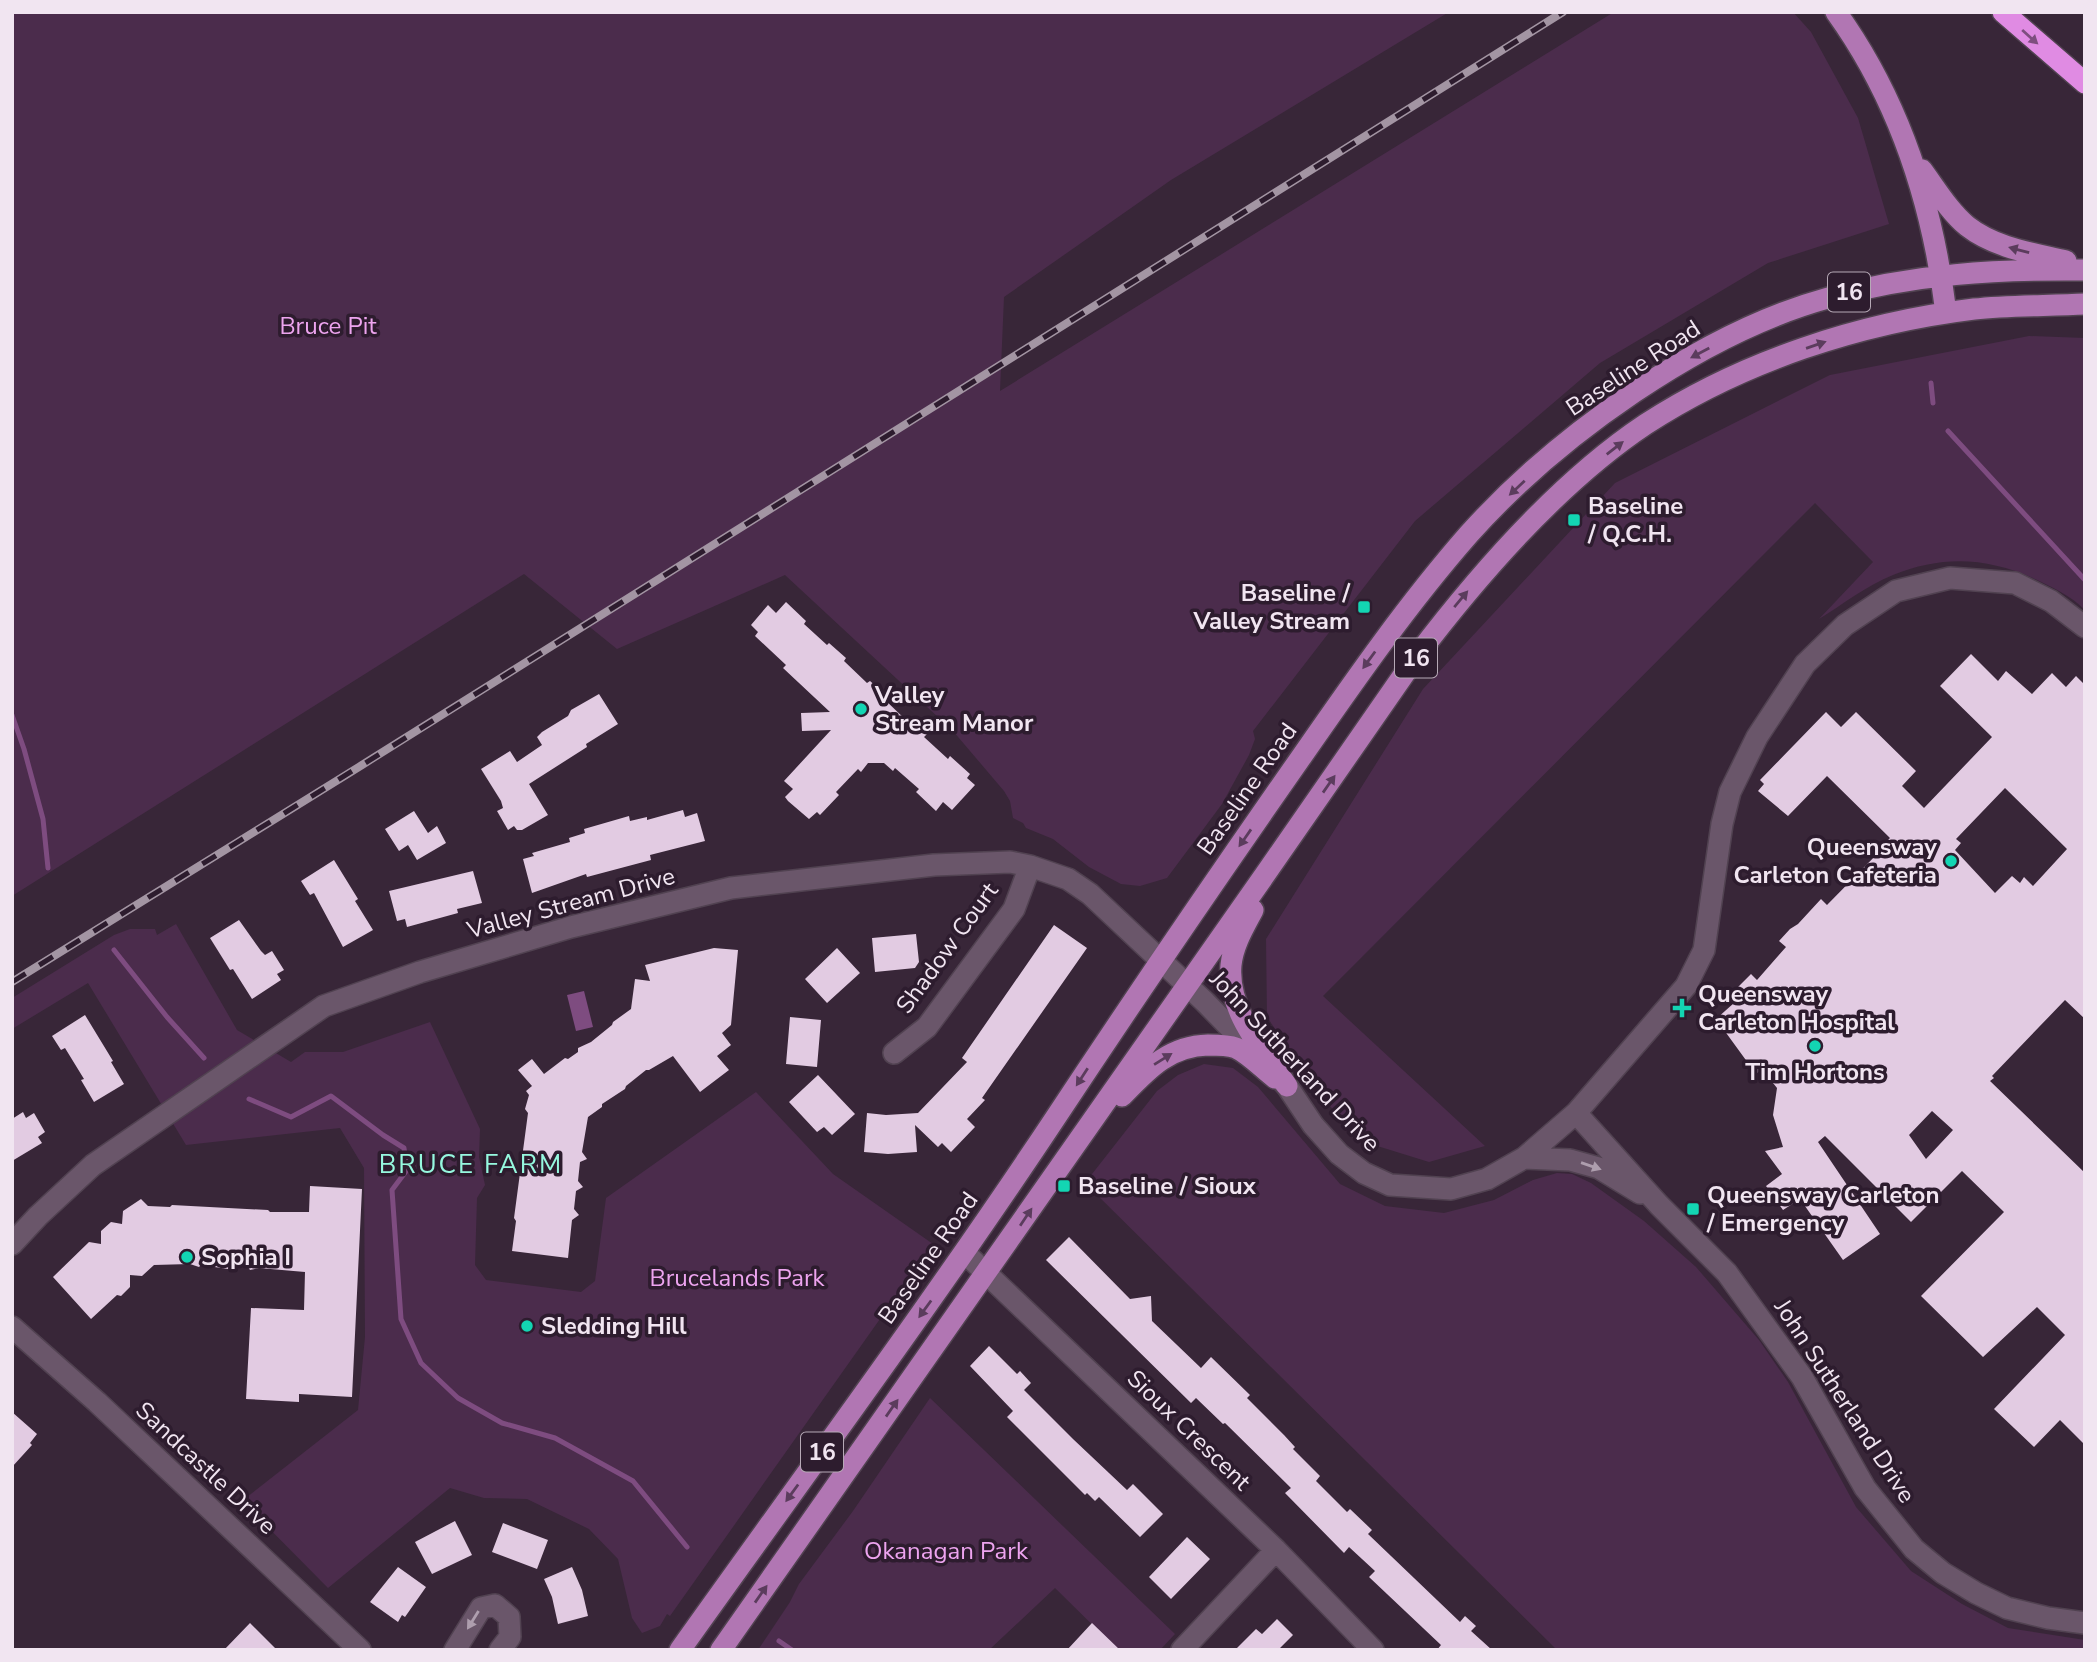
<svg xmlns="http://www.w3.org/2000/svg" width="2097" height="1662" font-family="'Nunito Sans',sans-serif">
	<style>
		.green { fill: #4b2c4c }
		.water { fill: #7e4c80 }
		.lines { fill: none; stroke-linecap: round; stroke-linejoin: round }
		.stream { stroke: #7e4c80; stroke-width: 5 }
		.building { fill: #e2cbe2; fill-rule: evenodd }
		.minor-casing { stroke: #514251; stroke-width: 24 }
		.major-casing { stroke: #514251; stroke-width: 24 }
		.highway-casing { stroke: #514251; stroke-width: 24 }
		.minor { stroke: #6a566a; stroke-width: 21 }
		.major { stroke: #b176b3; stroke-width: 21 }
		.highway { stroke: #e08be3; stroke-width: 21 }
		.rail-casing { stroke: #a395a3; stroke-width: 8 }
		.rail { stroke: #2d1c2e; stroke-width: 5; stroke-dasharray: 16; stroke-linecap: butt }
		.oneway { fill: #7e4e7f }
		.oneway2 { fill: #5b3c5d }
		.oneway3 { fill: #ae9eae }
		.poi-dot { fill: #13d5b3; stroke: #2d1c2e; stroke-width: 2.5 }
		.labels { text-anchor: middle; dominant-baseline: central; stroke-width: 7; stroke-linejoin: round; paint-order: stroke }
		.shield { fill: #2d1c2e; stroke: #b6a9b6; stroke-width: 2 }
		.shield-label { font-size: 23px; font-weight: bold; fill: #f1e5f1 }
		.park-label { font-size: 24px; fill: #eda4ef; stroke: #2d1c2e }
		.street-label { font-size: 24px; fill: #f1e5f1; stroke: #2d1c2e }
		.poi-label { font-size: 24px; font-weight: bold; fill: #f1e5f1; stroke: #2d1c2e; text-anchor: start }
		.neighbourhood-label { font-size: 26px; letter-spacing: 2px; fill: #96f8df; stroke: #2d1c2e }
	</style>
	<rect width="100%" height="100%" fill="#382638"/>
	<path class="green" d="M12,12H1449L1171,180L1004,297L1000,391L1614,12H1793L1811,32L1858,118L1889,224L1768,263L1600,363L1415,521L1253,731L1255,739L1249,755L1222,804L1167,878L1140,886L1121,884L1089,867L1053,839L1026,828L1023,823L1013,818L1010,801L1004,791L953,731L785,575L617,649L524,574L12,896Z
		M2029,336L2085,338V610C2070,595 2053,588 2035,579C1987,557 1942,555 1893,575C1867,585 1842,605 1819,619L1873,562L1815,503L1323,996L1485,1146L1429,1162L1358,1140L1316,1089L1267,1017L1266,939L1423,689L1615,483L1830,375Z
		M176,924L237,1030L291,1062L305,1052H343L430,1022L480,1129L479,1157L485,1185L477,1198L475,1265L486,1280L581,1292L595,1281L606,1198L756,1092L833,1174L933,1244L670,1616L667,1614L660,1626L642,1633L632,1618L618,1559L589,1529L527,1499L484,1498L450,1488L328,1588L242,1501L358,1410L365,1337L364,1168L340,1128L186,1145L88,983L12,1029V998L114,935L130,929H155L157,935Z
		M1204,1064L1233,1068L1258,1087L1340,1184L1385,1206L1444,1213L1494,1200L1533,1180L1557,1173L1572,1174L1591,1183L1644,1221L1696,1267L1759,1340L1788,1382L1856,1507L1911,1571L1962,1604L2008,1628L2085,1640V1650H1557L1085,1183L1157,1091L1178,1075Z
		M930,1398L1175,1634L1160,1650H1118L1055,1588L989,1650H758L790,1602L799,1584L853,1511Z"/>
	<path class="water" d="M584,991L593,1027L576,1031L567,995Z"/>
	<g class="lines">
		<path class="stream" d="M1931,383L1933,403
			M1948,431L2085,580
			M12,715L24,749L43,819L48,868
			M114,950L167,1017L204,1058
			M249,1099L291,1117L331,1096L383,1135L404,1148L407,1170L392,1190L401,1319L421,1363L458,1398L502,1423L555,1438L633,1481L687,1547
			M779,1641L792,1650"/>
	</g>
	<path class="building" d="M786,602L806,621L804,624L827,645L829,643L846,658L844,661L867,683L870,681L887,696L884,699L907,721L910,718L927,734L924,737L948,759L950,756L970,774L967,778L975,785L952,810L943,802L936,811L916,792L919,789L895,768L893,771L884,763H868L861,772L858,769L836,792L839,795L820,815L817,812L809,819L788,801L785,797L793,789L784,781L831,730L802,731L801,713L830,712L783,668L786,665L755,636L758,632L751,625L768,605L776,613Z
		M1971,654L1998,681L2006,671L2032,694L2052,673L2066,687L2076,676L2085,685V1019L2065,1000L1992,1076L1994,1078L1990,1081L2085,1173V1445L2060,1420L2034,1447L1994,1409L2065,1335L2037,1307L1983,1357L1921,1296L2004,1212L1962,1171L1911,1222L1825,1136L1818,1142L1880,1234L1843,1260L1800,1199L1783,1210L1766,1186L1782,1174L1765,1151L1783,1147L1773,1115L1777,1088L1762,1069L1756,1074L1716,1019L1743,995L1736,989L1751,974L1757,980L1786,947L1779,941L1790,929L1798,924L1821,899L1827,905L1883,848L1881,847L1890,838L1827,776L1788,816L1758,791L1764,784L1760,780L1826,712L1841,727L1856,712L1916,771L1902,786L1924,808L1992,737L1940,686ZM2005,788L2067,849L2033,886L2024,877L2020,883L2012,876L1995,893L1955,850L1961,843L1956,839ZM1932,1111L1953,1130L1926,1159L1909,1135Z
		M599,694L618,724L586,744L587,747L529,784L548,815L522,830H517L514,826L508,830L497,811L503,808L501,801L481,769L510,751L517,762L542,745L537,737L542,732L568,716L571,710Z
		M683,810L685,817L697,813L705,841L650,855L651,860L587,877L586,874L532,893L523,859L534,856L532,853L570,842L569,838L585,833L584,829L629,816L630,821L647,817V820Z
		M414,811L428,833L437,826L446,843L417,860L408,845L399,851L385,829Z
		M334,860L358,899L355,901L373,930L343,947L314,893L310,895L301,881Z
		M473,871L482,903L457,909L458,913L407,927L405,919L397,921L389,891Z
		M239,920L261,951L265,955L272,951L284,970L277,974L281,980L252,999L233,969L230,970L210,938Z
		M1054,925L1087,948L982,1098L985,1100L967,1119L975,1127L951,1152L942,1143L938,1147L915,1125L917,1152L888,1154L864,1152L867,1113L886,1115L918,1113L967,1062L962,1058Z
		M916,934L919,962L915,968L875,972L872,938Z
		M714,948L738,950L731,1025L722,1033L731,1045L717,1056L729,1070L700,1092L673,1056L649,1070H646L626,1086L625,1089L602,1104V1107L588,1117L582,1152L587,1159L580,1162L578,1181L583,1187L576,1191L574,1209L579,1215L572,1220L568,1258L512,1251L516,1221L514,1218L528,1113L525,1109L529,1095L526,1091L532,1086L518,1070L532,1059L544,1074L565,1058L568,1059L578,1052V1048L591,1042L612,1025L613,1022L631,1009L635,979L650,981L645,965Z
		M837,948L860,973L827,1003L805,979Z
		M85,1015L113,1061L111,1062L124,1084L94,1102L81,1080L84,1079L65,1048L61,1050L52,1036Z
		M790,1017L821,1020L817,1067L786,1064Z
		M818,1075L855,1114L832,1135L824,1127L817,1132L789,1102Z
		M23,1112L26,1118L34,1113L45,1132L38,1137L42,1143L12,1161V1119Z
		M310,1186L362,1189L352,1397L299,1394V1402L246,1399L251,1308L304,1310L305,1272L259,1268L250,1270L248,1267H230L228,1269L201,1265L199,1267L190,1264L154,1265L142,1276L130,1275V1287L121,1296L117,1295L91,1319L53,1277L89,1242L101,1244V1231L111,1222L122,1224L123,1211L141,1199L148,1206L170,1207L172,1205L268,1210L270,1212H309Z
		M1069,1237L1130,1299L1151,1296L1152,1321L1201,1368L1211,1357L1250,1395L1247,1398L1284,1435L1295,1447L1293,1449L1320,1476L1316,1481L1347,1512L1350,1509L1372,1530L1368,1534L1460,1622L1465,1616L1476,1626L1471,1631L1492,1650H1437L1441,1645L1369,1577L1375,1571L1349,1547L1344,1553L1285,1493L1291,1488L1225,1423L1223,1424L1196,1398L1191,1403L1046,1260Z
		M989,1346L1017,1374L1020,1371L1031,1383L1024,1390L1073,1439L1127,1490L1133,1484L1163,1514L1140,1537L1099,1497L1095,1501L1087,1493L1085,1495L1007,1417L1013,1411L970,1366Z
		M12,1412L37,1434L30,1443L32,1445L12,1467Z
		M455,1521L472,1555L432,1574L415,1542Z
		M503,1523L548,1540L537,1569L492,1552Z
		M1187,1537L1210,1559L1171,1599L1149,1577Z
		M398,1567L426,1587L405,1617L402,1615L398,1622L370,1602Z
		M572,1567L582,1590L588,1616L558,1624L552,1597L544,1579Z
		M1277,1619L1293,1635L1278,1650H1235L1256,1629L1262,1634Z
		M250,1623L277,1650H224Z
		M1092,1623L1120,1650H1067Z"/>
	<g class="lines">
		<g class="minor-casing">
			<path id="minor" d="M894,1053L927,1027L1014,909L1030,866
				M1576,1113L1659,1205L1727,1273L1802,1377L1865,1488L1914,1549L1943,1573L1976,1593L2007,1608L2048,1618L2085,1623
				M1524,1158L1570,1160L1599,1168L1640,1193
				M12,1244L38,1216L93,1165L324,1006L420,972L571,927L731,888L934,865L1010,862L1030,866L1068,879L1090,894L1205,1002L1287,1086L1313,1125L1339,1154L1364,1173L1390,1185L1451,1189L1487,1179L1524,1158L1576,1113L1686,986L1704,950L1722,824L1730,792L1757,737L1805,664L1845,625L1896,591L1950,578L2015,583L2051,601L2085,627
				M965,1253L1276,1550L1373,1650
				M12,1327L97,1402L360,1650
				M455,1650L481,1608L495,1605L509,1617L510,1637L500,1650
				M1182,1650L1276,1550"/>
		</g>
		<g class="major-casing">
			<path id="major" d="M1836,12C1900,101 1933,206 1946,313
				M1922,170C1936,189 1949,211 1967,226C1995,248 2032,253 2066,261
				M1253,910C1244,927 1233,945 1231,965C1227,1011 1263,1050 1287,1086
				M1122,1096C1148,1069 1169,1046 1208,1045C1216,1045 1228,1045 1236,1048C1249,1054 1263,1069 1275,1078
				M680,1650C806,1473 936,1298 1056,1117C1134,999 1214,882 1295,766C1350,687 1405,607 1469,534C1557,436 1701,333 1828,298C1912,274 1998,269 2085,270
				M721,1650C955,1320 1186,989 1416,657C1479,574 1559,482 1646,424C1743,361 1860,323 1974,309C2010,305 2048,306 2085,304"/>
		</g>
		<g class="highway-casing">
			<path id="highway" d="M2003,12L2085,83"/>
		</g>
		<use href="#minor" class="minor"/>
		<use href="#major" class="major"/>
		<use href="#highway" class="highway"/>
		<g class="rail-casing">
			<path id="rail" d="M12,982L362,765L1563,12"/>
		</g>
		<use href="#rail" class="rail"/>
	</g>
	<defs><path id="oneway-solid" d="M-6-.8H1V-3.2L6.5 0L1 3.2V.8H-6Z" transform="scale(1.75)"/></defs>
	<use class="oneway" href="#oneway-solid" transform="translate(2030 37) rotate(42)"/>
	<g class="oneway2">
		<use href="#oneway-solid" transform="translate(2019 250) rotate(-165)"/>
		<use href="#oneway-solid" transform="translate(1816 345) rotate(-19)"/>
		<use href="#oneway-solid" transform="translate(1700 353) rotate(152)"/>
		<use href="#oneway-solid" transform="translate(1615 448) rotate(-38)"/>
		<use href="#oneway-solid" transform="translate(1517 488) rotate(137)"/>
		<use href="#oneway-solid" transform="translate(1461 599) rotate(-50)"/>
		<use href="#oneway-solid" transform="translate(1369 660) rotate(126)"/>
		<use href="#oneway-solid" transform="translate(1329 784) rotate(-55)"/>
		<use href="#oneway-solid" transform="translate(1245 838) rotate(125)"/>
		<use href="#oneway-solid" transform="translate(1163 1059) rotate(-32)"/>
		<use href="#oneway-solid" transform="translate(1082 1077) rotate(123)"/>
		<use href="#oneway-solid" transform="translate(1026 1217) rotate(-56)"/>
		<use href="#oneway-solid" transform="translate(925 1309) rotate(126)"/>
		<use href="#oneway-solid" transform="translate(892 1408) rotate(-55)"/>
		<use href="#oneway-solid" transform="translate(792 1493) rotate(126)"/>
		<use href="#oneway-solid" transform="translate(761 1594) rotate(-55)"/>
	</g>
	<g class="oneway3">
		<use href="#oneway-solid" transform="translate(1591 1166) rotate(19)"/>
		<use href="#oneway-solid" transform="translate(473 1620) rotate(122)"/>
	</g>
	<g class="poi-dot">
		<rect x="1567" y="513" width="14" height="14" rx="3.5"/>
		<rect x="1357" y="600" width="14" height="14" rx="3.5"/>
		<circle cx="861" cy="709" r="7"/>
		<circle cx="1951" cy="861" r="7"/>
		<path d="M1678.5 997.5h7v7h7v7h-7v7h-7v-7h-7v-7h7z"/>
		<circle cx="1815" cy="1046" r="7"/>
		<rect x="1057" y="1179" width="14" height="14" rx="3.5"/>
		<rect x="1686" y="1202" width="14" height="14" rx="3.5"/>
		<circle cx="187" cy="1257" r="7"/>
		<circle cx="527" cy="1326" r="7"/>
	</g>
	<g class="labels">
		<g class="shield">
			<rect x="1828" y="272.5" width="42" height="39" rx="5"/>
			<rect x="1395" y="638.5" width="42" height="39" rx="5"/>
			<rect x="801" y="1432.5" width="42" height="39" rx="5"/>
		</g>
		<g class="shield-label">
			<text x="1849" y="292">16</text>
			<text x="1416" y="658">16</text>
			<text x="822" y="1452">16</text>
		</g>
		<g class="park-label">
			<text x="328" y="326">Bruce Pit</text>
			<text x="737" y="1278">Brucelands Park</text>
			<text x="946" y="1551">Okanagan Park</text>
		</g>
		<g class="street-label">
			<text transform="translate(1633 368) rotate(-33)">Baseline Road</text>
			<text transform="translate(1247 789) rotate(-55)">Baseline Road</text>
			<text transform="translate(571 903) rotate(-15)">Valley Stream Drive</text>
			<text transform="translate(947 948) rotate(-54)">Shadow Court</text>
			<text transform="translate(1295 1061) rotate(47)">John Sutherland Drive</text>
			<text transform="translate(928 1258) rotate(-55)">Baseline Road</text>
			<text transform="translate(1845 1401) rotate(57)">John Sutherland Drive</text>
			<text transform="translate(1189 1430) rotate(44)">Sioux Crescent</text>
			<text transform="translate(206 1468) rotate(43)">Sandcastle Drive</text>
		</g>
		<g class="poi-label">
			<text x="1588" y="506">Baseline<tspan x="1588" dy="28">/ Q.C.H.</tspan></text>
			<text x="1350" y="593" text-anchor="end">Baseline /<tspan x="1350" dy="28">Valley Stream</tspan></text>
			<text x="875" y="695">Valley<tspan x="875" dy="28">Stream Manor</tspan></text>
			<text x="1937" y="847" text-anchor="end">Queensway<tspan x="1937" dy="28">Carleton Cafeteria</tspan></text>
			<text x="1698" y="994">Queensway<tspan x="1698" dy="28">Carleton Hospital</tspan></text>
			<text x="1815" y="1072" text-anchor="middle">Tim Hortons</text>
			<text x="1078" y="1186">Baseline / Sioux</text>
			<text x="1707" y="1195">Queensway Carleton<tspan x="1707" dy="28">/ Emergency</tspan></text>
			<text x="201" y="1257">Sophia I</text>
			<text x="541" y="1326">Sledding Hill</text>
		</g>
		<g class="neighbourhood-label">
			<text x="471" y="1164">BRUCE FARM</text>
		</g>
	</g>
	<rect width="2097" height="1662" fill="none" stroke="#f1e5f1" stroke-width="28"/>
</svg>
